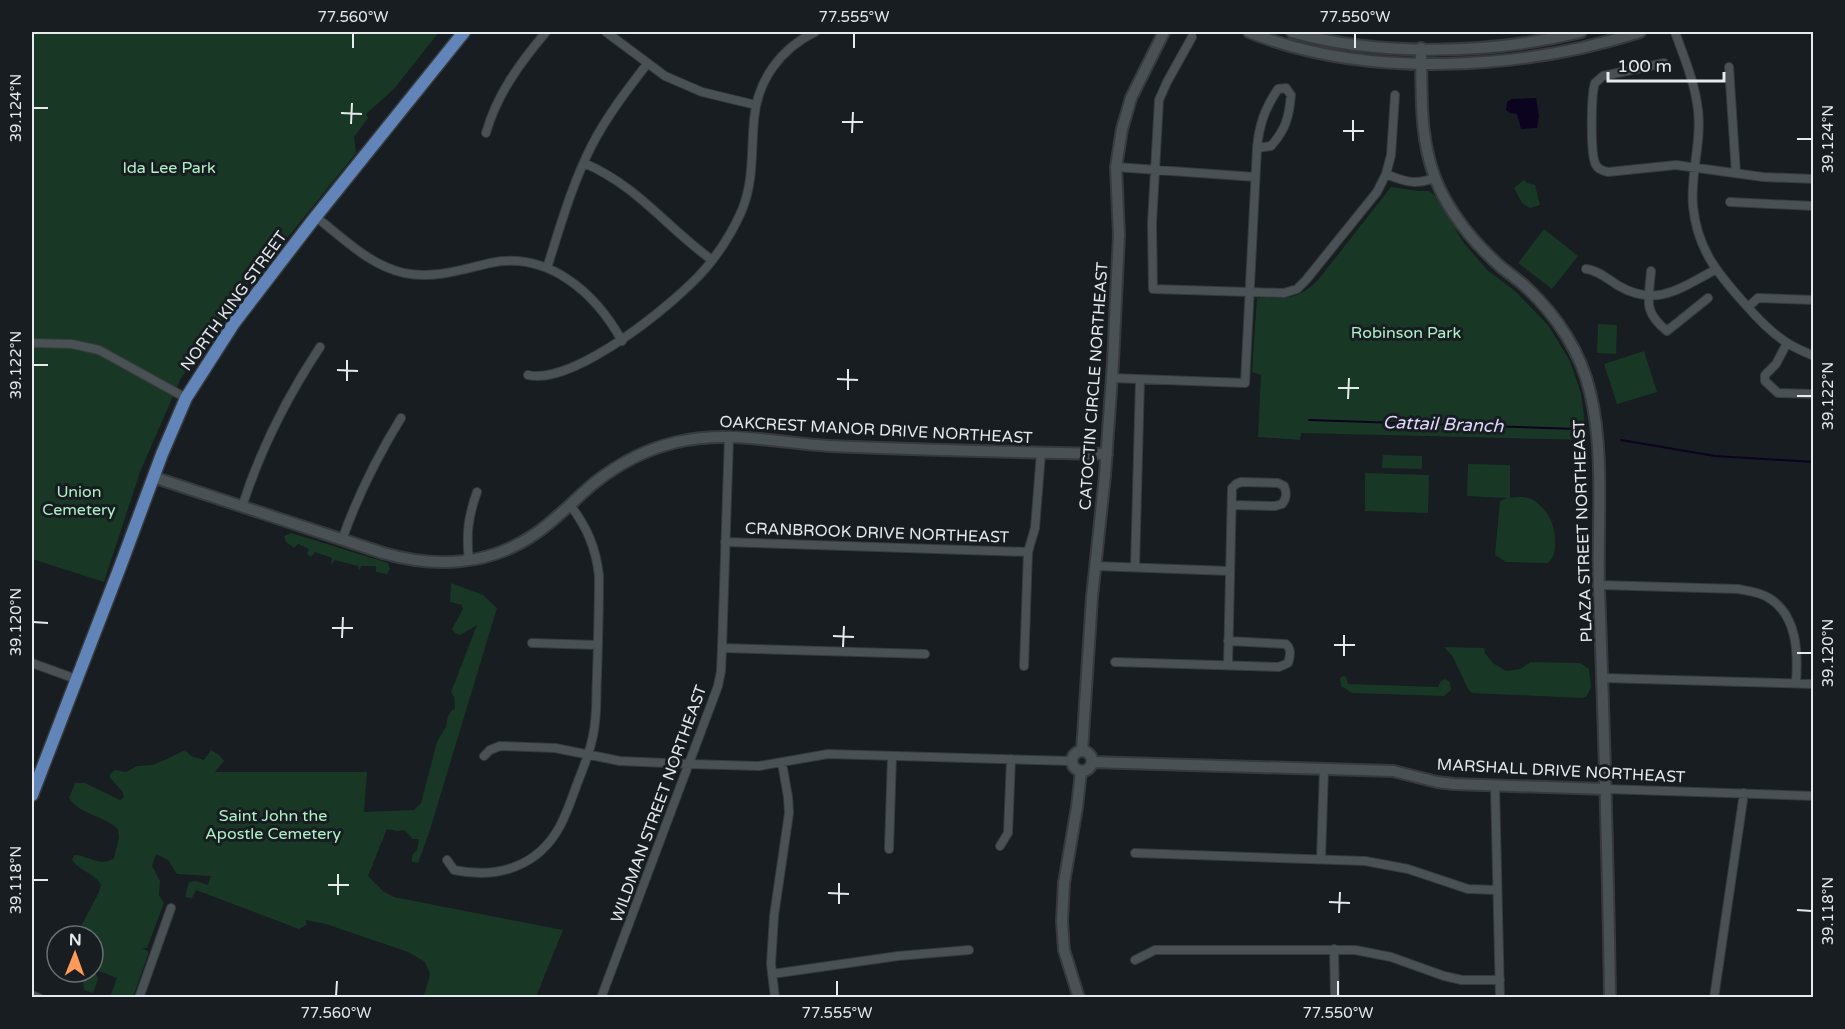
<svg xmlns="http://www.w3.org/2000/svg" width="1845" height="1029" font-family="'Varela Round',sans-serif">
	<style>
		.green { fill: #193725 }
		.water { fill: #0c031f }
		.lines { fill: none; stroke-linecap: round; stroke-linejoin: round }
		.stream { stroke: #0c031f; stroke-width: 2 }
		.street-casing { stroke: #363a3c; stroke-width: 10 }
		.secondary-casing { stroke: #363a3c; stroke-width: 14 }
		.primary-casing { stroke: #363a3c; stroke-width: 15 }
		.street { stroke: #4a5154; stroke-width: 8 }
		.secondary { stroke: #4a5154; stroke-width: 10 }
		.primary { stroke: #6184b9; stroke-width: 12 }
		.ticks { fill: none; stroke: #e5eaec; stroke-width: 2 }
		.labels { text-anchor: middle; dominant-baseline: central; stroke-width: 6; stroke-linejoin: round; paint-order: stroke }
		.park-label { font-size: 16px; fill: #aff2c7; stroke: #171d20 }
		.street-label { font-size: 16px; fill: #e5eaec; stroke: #171d20 }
		.water-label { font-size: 18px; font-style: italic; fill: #dfd7fe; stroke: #171d20 }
		.neatline { fill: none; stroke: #e5eaec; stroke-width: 2 }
		.ticks-label { font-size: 15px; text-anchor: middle; fill: #e5eaec }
	</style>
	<rect width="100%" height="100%" fill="#171d20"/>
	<path class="green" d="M32,32H439L394,89L366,114L368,118L354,137L356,153L224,316L180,380L140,472L104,582L32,559Z
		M1524,180L1527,183L1535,185L1540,205L1530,208L1522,203L1514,188Z
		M1391,187L1418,191H1429L1437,197L1463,242L1487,270L1515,291L1548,325L1570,361L1581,393L1587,440L1301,433L1300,440L1258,437L1261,375L1252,372L1257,298C1286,298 1296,301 1318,280Z
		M1544,229L1578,256L1552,289L1518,263Z
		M1598,324L1617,325L1616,354L1597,353Z
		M1644,351L1657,392L1617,404L1604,364Z
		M1383,455L1422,456V469L1382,468Z
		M1468,464L1510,465V498C1518,497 1526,496 1533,500C1550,511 1556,527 1555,546C1555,553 1553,558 1548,563L1506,562L1495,555L1500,501L1507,498L1467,496Z
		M1365,473L1429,475L1428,513L1365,511Z
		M291,533L388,563L390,569L387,574L376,572V566H361L359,571L358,566L335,560L331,565L332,558L315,552L311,557L307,554L309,549L298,544L294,548L286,542L284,536Z
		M451,583L483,595L497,608L429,833L418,863L412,862C411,857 413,853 417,850L419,839H413L404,830L398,831L387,829L368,876L383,891L394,897L563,930L536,997H422L425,992L430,974L425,962L408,952L326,924L306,920V925L299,929L196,890L192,898L185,897L189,882L196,881L208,885L211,876L177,874L168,860L156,854L152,866L160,881L159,895L164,903L147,948H142L149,952L133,997H110L117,978L94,969L98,979L93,993L84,990L83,981L60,973L93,972V936H76L99,892L101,884C93,873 80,871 72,860L74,855C89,855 101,868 114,858L119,838L118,829C103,815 82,816 69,798L75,783H85L120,800L124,797L122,791L110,778V774L115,770L126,772L137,766L152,765L165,760L185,750L191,756L204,760L211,750L219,755L224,761L215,772H367L364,812L414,810L421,803L437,742L446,726L448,716L452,710L455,709L454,697L451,692L477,625L460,635L455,633L452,629L463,609L462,605L450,602Z
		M1444,647L1484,648L1485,653L1493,663L1506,671L1520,669L1531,662L1580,663L1589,669L1591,687L1587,696L1583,698L1472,693L1468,689L1453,657Z
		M1343,676L1346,677L1348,684L1438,687L1441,681L1445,679L1450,682L1451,690L1444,696L1352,693L1341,686L1340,678Z"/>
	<path class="water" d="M1536,98L1539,116L1537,128L1521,129L1517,114L1510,113L1506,110L1507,102L1512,99Z"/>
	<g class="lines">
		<path class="stream" d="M1309,420L1577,429
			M1621,440L1715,456L1814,462"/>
		<g class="street-casing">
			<path id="street" d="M606,32L665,76L702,92L756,105
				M1675,32C1684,57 1695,83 1698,110C1702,142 1690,174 1693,206C1697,249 1718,274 1745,304C1758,319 1772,334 1789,344C1797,349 1805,352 1814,356
				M1192,37L1167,82L1159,100L1152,223L1153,289L1284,293L1297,289L1306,280L1377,192L1386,174L1391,155L1395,95
				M1664,63L1603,76L1595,83C1591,94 1590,156 1596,165C1598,169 1603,171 1608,172L1676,165L1763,177L1814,179
				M1729,67L1736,173
				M1286,88L1291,95C1289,117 1286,129 1271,146L1257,148C1259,125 1265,108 1278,89Z
				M486,133C497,94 520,63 546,32
				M584,163C638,186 666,227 712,260
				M1116,167L1255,177
				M1386,174C1405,182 1415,185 1435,178
				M1730,202L1814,206
				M316,217C343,238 369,265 404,273C434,279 461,270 490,263C548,251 595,292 622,341
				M547,268C560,227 572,184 592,145C607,116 627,90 647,64
				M1586,269C1598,270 1609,280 1619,286C1657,308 1682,287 1715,270
				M1651,271C1649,300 1642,311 1667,331L1708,298
				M1748,307L1758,298L1814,300
				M32,343L72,344L99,350L186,398
				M1787,343L1776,364L1765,375V381L1778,393L1814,394
				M528,375C574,386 677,302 706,268C721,250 733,231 742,210C754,181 751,151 754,120C757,81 780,49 815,32
				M1112,378L1245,383L1257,148
				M242,507C260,450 287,397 320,347
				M342,540C357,497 377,457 401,418
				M725,542L1028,552
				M469,561C466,534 468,517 477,492
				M1095,566L1229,571
				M1135,567L1140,380
				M1599,585L1738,589C1748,591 1760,592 1769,598C1798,616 1798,654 1796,683
				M532,643L598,645
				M722,648L925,654
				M1115,662L1279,667L1288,663C1290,656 1292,650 1286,644L1228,641
				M32,663L76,679
				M1228,665L1232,488L1236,484L1241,482L1278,483L1284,486C1287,493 1287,498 1282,504L1275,506L1232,505
				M1024,666L1028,552L1035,528L1041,453
				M1603,678L1814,684
				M484,756L490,750L500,746L555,748L620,761L689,764L759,766L828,754L1071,761
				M1495,786L1500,998
				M1605,789L1814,796
				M1000,846L1008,833L1011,759
				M889,849L892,756
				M1135,853L1365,861L1408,869L1468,889L1497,890
				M1321,859L1324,769
				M447,860L454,870C497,879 538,867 560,826C567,813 572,798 577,784C585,764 593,744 595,722C597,707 596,692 597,676C598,643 599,609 599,576C596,548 587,527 570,505
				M1334,949L1335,998
				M1135,960L1155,950H1355L1391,957L1444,976L1462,980H1500
				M772,974L898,956L969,950
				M32,995L39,998
				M139,998L171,908
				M601,998L718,686L721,671L722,648L729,437
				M775,998L771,964L774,916L789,813L788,797L782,763
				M1714,998L1744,793"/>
		</g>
		<g class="secondary-casing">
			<path id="secondary" d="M1249,32C1365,79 1522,70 1640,32
				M1292,32C1379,57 1494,54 1581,32
				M1421,48C1422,92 1419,136 1435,178C1449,213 1473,242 1501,267C1510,274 1520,281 1528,289C1557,316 1581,353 1590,392C1605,452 1597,526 1599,588C1604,725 1608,861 1610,998
				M153,477L383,553C435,568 489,566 535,534C556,520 573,501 593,484C618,464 646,449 677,442C728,430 780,443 830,446C922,450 1015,452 1107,454
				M1072 761a10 10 0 1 1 20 0a10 10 0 1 1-20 0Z
				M1082,751L1092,597L1105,475L1113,362L1119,235L1116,167L1122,129L1131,98L1164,32
				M1092,762L1393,771L1437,782L1454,784L1605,789
				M1079,998L1064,950L1062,921L1064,883L1077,807L1081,772"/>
		</g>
		<g class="primary-casing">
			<path id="primary" d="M32,795L120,567L162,454L186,398L234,323L313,220L464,32"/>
		</g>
		<use href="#street" class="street"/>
		<use href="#secondary" class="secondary"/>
		<use href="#primary" class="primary"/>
	</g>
	<path class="ticks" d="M353,48V33M854,48V33M1355,48V33M33,108H48M341,113L362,114M842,122H863M351,124L352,103M1343,131H1364M852,133L853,112M1797,139H1812M1353,141V120M33,365H48M337,370L358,371M837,379L858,380M347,381V360M1338,388H1359M848,390V369M1797,396H1812M1348,399L1349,378M33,622L48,623M332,628H353M833,636L854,637M342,638L343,617M1334,645H1355M843,647L844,626M1797,653H1812M1344,656V635M33,880H48M328,885H349M828,893L849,894M338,895V874M1329,902L1350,903M839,904V883M1797,910L1812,911M1339,913L1340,892M336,996L337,981M837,996V981M1338,996V981"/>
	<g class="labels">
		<g class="park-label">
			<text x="169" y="168">Ida Lee Park</text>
			<text x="1406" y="333">Robinson Park</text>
			<text x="79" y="492">Union<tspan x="79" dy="18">Cemetery</tspan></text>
			<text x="273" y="816">Saint John the<tspan x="273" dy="18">Apostle Cemetery</tspan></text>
		</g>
		<g class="street-label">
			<text transform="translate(234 301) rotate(-54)">NORTH KING STREET</text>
			<text transform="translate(1094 386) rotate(-86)">CATOCTIN CIRCLE NORTHEAST</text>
			<text transform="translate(876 430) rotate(3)">OAKCREST MANOR DRIVE NORTHEAST</text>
			<text transform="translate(1583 531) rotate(-92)">PLAZA STREET NORTHEAST</text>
			<text transform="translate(877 533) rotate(2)">CRANBROOK DRIVE NORTHEAST</text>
			<text transform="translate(1561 771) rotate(3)">MARSHALL DRIVE NORTHEAST</text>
			<text transform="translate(659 804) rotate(-70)">WILDMAN STREET NORTHEAST</text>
		</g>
		<g class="water-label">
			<text transform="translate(1443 424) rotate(2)">Cattail Branch</text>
		</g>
	</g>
	<rect width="1845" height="1029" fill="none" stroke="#171d20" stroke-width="66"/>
	<g transform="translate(75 954) rotate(1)"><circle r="28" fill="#171d20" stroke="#696f72" stroke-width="1.5"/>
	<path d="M0-4.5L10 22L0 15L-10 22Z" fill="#ff9b5a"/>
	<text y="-9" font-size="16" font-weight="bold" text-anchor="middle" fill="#e5eaec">N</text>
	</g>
	<path d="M1608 72v9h116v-9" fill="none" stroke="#e5eaec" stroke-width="3"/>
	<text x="1617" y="72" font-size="18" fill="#e5eaec" stroke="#171d20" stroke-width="4.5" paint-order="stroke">100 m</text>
	<rect x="33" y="33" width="1779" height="963" class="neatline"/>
	<g class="ticks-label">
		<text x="353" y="22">77.560°W</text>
		<text x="854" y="22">77.555°W</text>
		<text x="1355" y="22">77.550°W</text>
		<text transform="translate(16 108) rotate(-90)" y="5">39.124°N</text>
		<text transform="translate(1828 139) rotate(-90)" y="5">39.124°N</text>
		<text transform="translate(16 365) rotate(-90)" y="5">39.122°N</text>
		<text transform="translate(1828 396) rotate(-90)" y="5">39.122°N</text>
		<text transform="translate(16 622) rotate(-90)" y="5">39.120°N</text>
		<text transform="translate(1828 653) rotate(-90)" y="5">39.120°N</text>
		<text transform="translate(16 880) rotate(-90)" y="5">39.118°N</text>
		<text transform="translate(1828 911) rotate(-90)" y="5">39.118°N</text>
		<text x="336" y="1018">77.560°W</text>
		<text x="837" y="1018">77.555°W</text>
		<text x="1338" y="1018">77.550°W</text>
	</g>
</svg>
